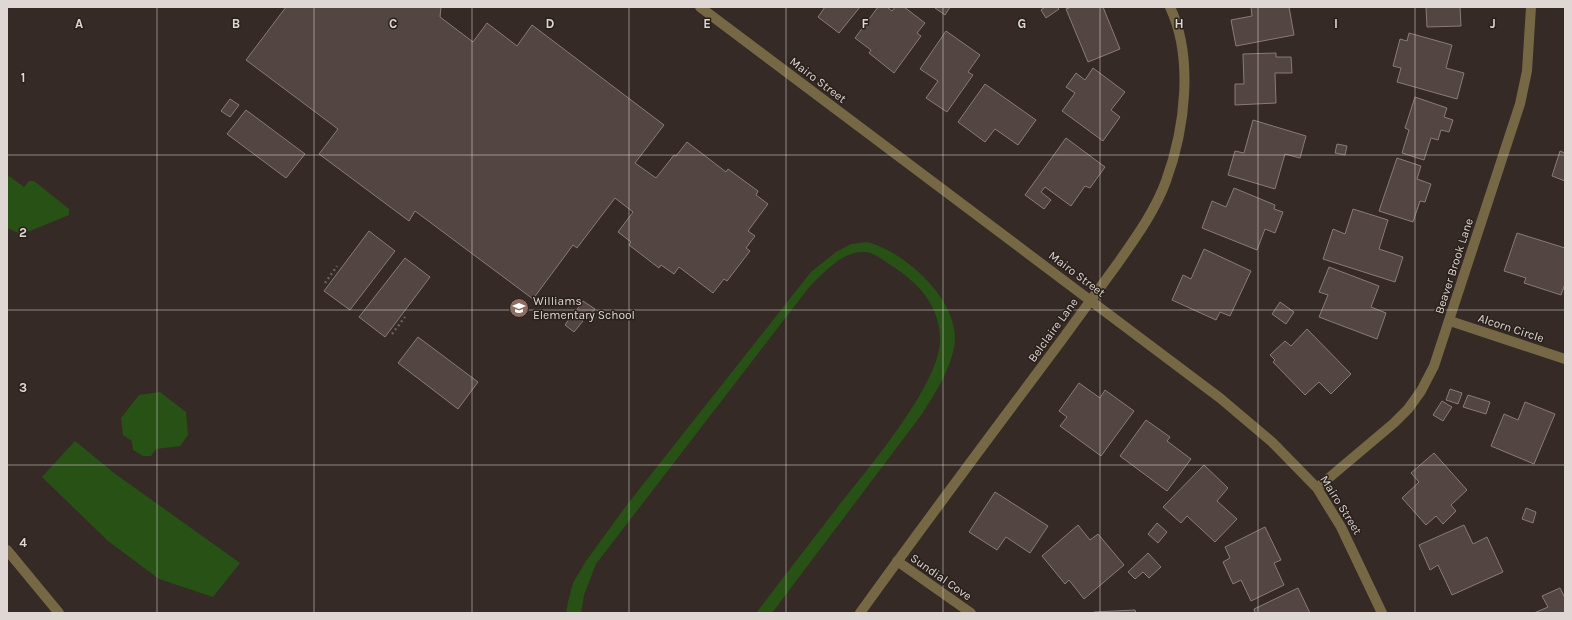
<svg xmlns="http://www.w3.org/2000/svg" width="1572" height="620" font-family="Karla,sans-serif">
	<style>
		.green { fill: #285215 }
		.building { fill: #534642; stroke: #897b77 }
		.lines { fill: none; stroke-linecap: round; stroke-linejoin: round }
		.path { stroke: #6b625d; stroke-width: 2.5; stroke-dasharray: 2 3; stroke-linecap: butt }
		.minor { stroke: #766845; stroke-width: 10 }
		.grid { fill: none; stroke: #ded7d3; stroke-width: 1; stroke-opacity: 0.55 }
		.labels { text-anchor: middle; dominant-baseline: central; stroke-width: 3; stroke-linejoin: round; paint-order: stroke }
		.street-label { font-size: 12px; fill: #ded7d3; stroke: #2a201b }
		.poi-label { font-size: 12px; fill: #ded7d3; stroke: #2a201b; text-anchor: start }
		.grid-label { font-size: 13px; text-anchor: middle; font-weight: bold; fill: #ded7d3; stroke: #2a201b; stroke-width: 3; stroke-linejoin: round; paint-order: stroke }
	</style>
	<rect width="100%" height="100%" fill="#352a25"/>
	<path class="green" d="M9,176L24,187L29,181H34L69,209V215L25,233L23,235L7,228V179Z
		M867,242C906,252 963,303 954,348C949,372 935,393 922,414L772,613H756C783,578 810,543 837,508C865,472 943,382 940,337C939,302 914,279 886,262C880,258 872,252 865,252C843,250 824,273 810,286L596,564L584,595L581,613H566L568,602L573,583L586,561L626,506L811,272L836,252L851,244Z
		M160,392L186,412L188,435L180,446L156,449L151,456H143L133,450L132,441L123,435L121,418L139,395Z
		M75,441L114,473L240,563L213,597L159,579L108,541L42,477Z"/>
	<path class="building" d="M286,7H441L440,17L473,42L487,23L517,46L532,25L664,125L635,163L656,178L674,155L676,156L687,142L726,172L728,169L758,191L756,195L768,204L748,231L755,236L746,248L750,251L727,281L724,279L713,293L679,267L674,274L661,265L659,268L629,245L631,242L618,232L633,212L615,198L577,248L573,245L533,299L415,211L409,221L319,154L338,129L246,60Z
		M825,7H860L839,33L818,17Z
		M878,7H887L892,11L895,7H904L925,23L917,33L921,36L894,73L869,53L871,50L855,38Z
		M936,7H950L945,15L935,8Z
		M1045,7H1057L1059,9L1046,18L1041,10Z
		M1072,7H1103L1120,49L1088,62L1066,9Z
		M1251,7H1289L1294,35L1236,46L1231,20L1252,16Z
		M1426,7H1460L1461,26L1427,27Z
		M946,31L980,55L968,72L973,75L947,112L926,98L938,81L920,69Z
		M1409,33L1452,45L1446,68L1464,73L1457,99L1397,82L1401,68L1393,66L1400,39L1407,41Z
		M1276,53V57H1291L1292,73H1275L1276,103L1235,105V84H1244L1243,54Z
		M1093,68L1125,92L1111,110L1120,117L1103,141L1062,111L1075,93L1066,87L1076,73L1085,80Z
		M985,84L1036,120L1018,145L995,129L985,142L958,122Z
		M1415,97L1447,108L1444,117L1453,120L1449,132L1441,130L1438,140L1431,138L1424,160L1402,153L1409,130L1405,128Z
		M230,99L239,105L230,117L221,111Z
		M246,110L305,154L286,178L227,134Z
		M1253,120L1306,136L1300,158L1285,154L1275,189L1228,175L1235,151L1244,153Z
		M1066,138L1105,167L1090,188L1085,186L1071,206L1045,187L1041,192L1051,200L1044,209L1025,195Z
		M1337,144L1347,146L1345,155L1335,153Z
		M1560,151L1565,153V181L1552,176Z
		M1397,158L1421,166L1417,179L1431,184L1425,202L1420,201L1413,222L1379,211Z
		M1234,188L1275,205L1274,209L1283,212L1275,233L1265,229L1257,250L1202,228L1212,201L1226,207Z
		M1353,209L1388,220L1379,249L1403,257L1395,282L1323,259L1333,229L1345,234Z
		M369,231L395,251L350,310L324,291Z
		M1517,233L1565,248V284L1561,295L1524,283L1526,278L1504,271Z
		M1204,249L1251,271L1230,316L1220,312L1216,320L1172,300L1183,275L1191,279Z
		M405,258L430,277L385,337L359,317Z
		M1329,267L1379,286L1371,307L1386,313L1377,339L1319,317L1328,295L1319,292Z
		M583,301L595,309L587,320L576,311Z
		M1280,302L1294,312L1286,324L1272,314Z
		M573,313L583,321L574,332L565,325Z
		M1307,329L1351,374L1331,394L1319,382L1305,395L1273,362L1275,360L1270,355L1285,341L1291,346Z
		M418,337L478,382L458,409L398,363Z
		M1079,383L1100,398L1105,390L1134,411L1101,456L1060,426L1067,417L1059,411Z
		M1450,389L1462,393L1458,404L1446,400Z
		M1468,395L1490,402L1486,414L1463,407Z
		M1442,401L1452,407L1443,421L1433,415Z
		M1525,402L1555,414L1534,464L1491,446L1504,414L1518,420Z
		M1146,420L1170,437L1167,441L1191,459L1167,491L1120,456Z
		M1434,453L1467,490L1451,505L1456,511L1443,524L1436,516L1426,525L1402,498L1419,482L1411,473Z
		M1204,465L1228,488L1217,501L1237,519L1215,542L1187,516L1181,523L1163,507Z
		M995,492L1048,526L1030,553L1006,537L997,550L969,532Z
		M1526,508L1536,512L1533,523L1522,519Z
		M1157,523L1167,532L1158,543L1148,534Z
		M1078,525L1090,540L1098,534L1124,565L1084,599L1069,580L1065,584L1042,556Z
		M1464,525L1473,544L1487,537L1503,572L1452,595L1438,565L1430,570L1419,545Z
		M1265,527L1281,560L1274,563L1284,585L1251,601L1241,580L1233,584L1223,562L1230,558L1225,547Z
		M1148,553L1161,567L1149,578L1143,572L1135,579L1128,572Z
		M1298,588L1310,613H1255L1254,609Z
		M1560,588L1565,598V613H1534L1548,607L1542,596Z
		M1135,610L1136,613H1094V612Z"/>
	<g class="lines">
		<path class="path" d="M325,283L337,266
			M392,334L405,317"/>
		<path class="minor" d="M700,7L1220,398L1272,442L1317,488L1341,527L1382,613
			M1450,321L1565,359
			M1317,488L1394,423L1408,409L1421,391L1434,366L1520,104L1527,71L1531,7
			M7,550L59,613
			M897,561L971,613
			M860,613C926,521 994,431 1061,341C1080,315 1099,289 1118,263C1136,237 1155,211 1166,181C1185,129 1194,58 1170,7"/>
	</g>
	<path class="grid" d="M157,7V613M314,7V613M472,7V613M629,7V613M786,7V613M943,7V613M1100,7V613M1258,7V613M1415,7V613M7,155H1565M7,310H1565M7,465H1565"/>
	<defs>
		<g id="school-disc" transform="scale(1)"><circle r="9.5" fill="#8d6e63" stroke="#2a201b"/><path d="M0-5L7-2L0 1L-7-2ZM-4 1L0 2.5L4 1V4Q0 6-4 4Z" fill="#fff"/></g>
	</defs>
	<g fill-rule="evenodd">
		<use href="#school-disc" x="519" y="308"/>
	</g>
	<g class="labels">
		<g class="street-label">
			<text transform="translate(818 80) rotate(37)">Mairo Street</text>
			<text transform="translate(1454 266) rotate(-72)">Beaver Brook Lane</text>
			<text transform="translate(1077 274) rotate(37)">Mairo Street</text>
			<text transform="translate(1511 328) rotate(18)">Alcorn Circle</text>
			<text transform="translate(1053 330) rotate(-54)">Belclaire Lane</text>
			<text transform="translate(1341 505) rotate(58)">Mairo Street</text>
			<text transform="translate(941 577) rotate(35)">Sundial Cove</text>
		</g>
		<g class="poi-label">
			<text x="533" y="301">Williams<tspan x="533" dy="14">Elementary School</tspan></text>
		</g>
	</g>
	<g class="grid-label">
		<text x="79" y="28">A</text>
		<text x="236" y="28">B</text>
		<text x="393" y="28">C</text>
		<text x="550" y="28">D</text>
		<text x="707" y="28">E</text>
		<text x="865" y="28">F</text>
		<text x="1022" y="28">G</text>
		<text x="1179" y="28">H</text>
		<text x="1336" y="28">I</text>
		<text x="1493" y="28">J</text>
		<text x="23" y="82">1</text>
		<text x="23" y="237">2</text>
		<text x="23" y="392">3</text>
		<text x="23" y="547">4</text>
	</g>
	<rect width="1572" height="620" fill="none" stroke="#ded7d3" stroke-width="16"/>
</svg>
